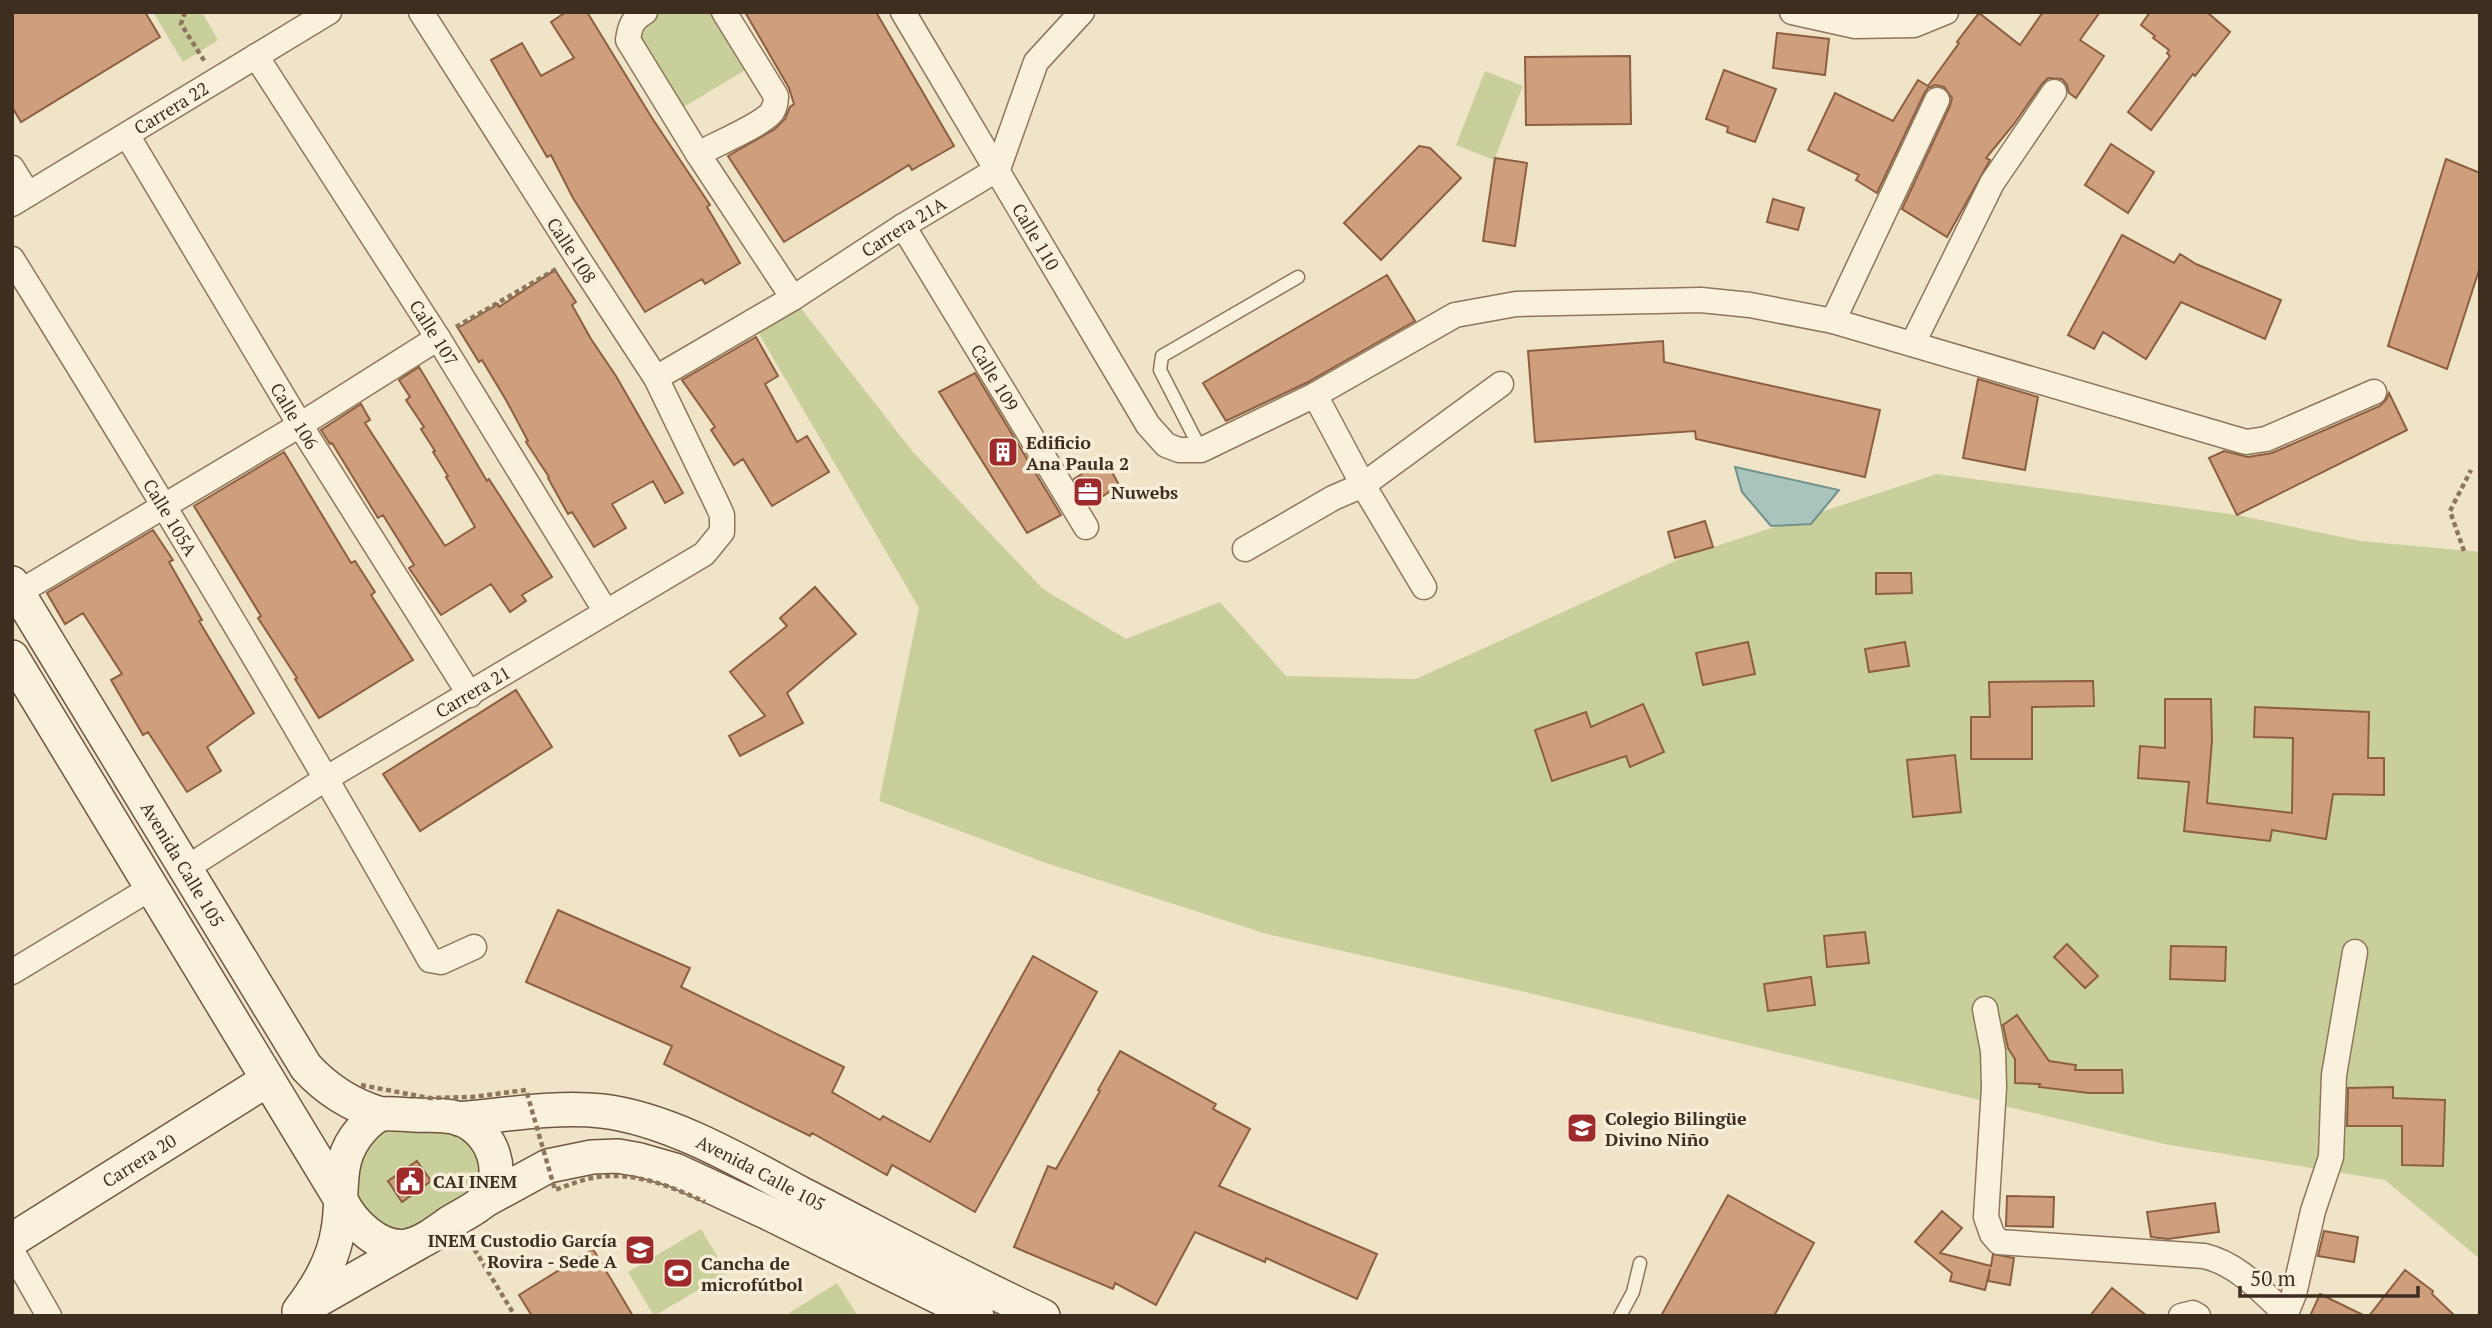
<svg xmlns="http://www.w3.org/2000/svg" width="2492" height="1328" font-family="'PT Serif',serif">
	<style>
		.green { fill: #c9cf9b }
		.water { fill: #a9c4bc; stroke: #6f938a; stroke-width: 2 }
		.building { fill: #cf9f7d; stroke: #8d5f41; stroke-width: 2 }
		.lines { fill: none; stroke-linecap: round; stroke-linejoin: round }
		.lane-casing { stroke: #8d765c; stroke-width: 15 }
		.street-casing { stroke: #8d765c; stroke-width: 27 }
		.secondary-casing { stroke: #6f573f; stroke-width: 36 }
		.path { stroke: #8d765c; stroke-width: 4.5; stroke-dasharray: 5 3.5; stroke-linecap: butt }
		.lane { stroke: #faf1dc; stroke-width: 12 }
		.street { stroke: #faf1dc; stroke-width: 24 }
		.secondary { stroke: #faf1dc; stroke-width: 33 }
		.path-bridge { stroke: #8d765c; stroke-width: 4.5; stroke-dasharray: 5 3.5; stroke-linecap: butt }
		.labels { text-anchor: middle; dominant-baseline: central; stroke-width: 7; stroke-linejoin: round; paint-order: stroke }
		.street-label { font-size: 18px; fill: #3d2e20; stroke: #f7eed8 }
		.poi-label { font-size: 18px; font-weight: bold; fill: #3d2e20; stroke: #f7eed8; text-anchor: start }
	</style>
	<rect width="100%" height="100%" fill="#f0e4c8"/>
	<path class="green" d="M153,12H202L218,40L183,62Z
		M659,12H719L752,66L672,114L624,33Z
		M1485,71L1523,86L1494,160L1456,145Z
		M796,302L913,452L1043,589L1126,639L1220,602L1286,676L1416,679L1686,556L1937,474L2237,515L2360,541L2480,552V1259L2385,1180L2164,1144L1529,993L1267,934L1046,863L879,801L919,608L748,315Z
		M449,1128L483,1156C483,1162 484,1168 483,1173C477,1207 425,1223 398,1234L369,1218L358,1197L353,1178L371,1138L386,1130Z
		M701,1229L727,1273L654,1316L628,1272Z
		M837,1283L858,1316H790L789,1313Z"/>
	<path class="water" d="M1735,467L1839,490L1811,524L1771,526L1742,492Z"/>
	<path class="building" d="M12,12H145L160,37L21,122L12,107Z
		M566,12H587L652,118L710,205L707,207L740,263L705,284L702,279L645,312L573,198L551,155L547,157L491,60L522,43L541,76L574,58L551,22Z
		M745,12H876L954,146L912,170L909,165L784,242L728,156L775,129L785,119L790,107L794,104L789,88Z
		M2043,12H2100L2080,40L2104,56L2076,98L2069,93L2067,85L2062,79L2048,78L2042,84L2014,124L1986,158L1990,160L1947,237L1902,209L1950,106L1952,98L1944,87L1935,85L1928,88L1924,94L1877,193L1856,180L1859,175L1808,150L1835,93L1893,121L1918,80L1928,86L1959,43L1957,42L1979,13L2020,45Z
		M2150,12H2207L2230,32L2195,76L2193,74L2151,130L2128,112L2170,56L2167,53L2169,50L2153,38L2155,36L2141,25Z
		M1777,33L1829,39L1825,75L1773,68Z
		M1630,56L1631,124L1526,125L1525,57Z
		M1724,70L1776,89L1755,142L1727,132L1728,127L1706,119Z
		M2111,144L2154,172L2128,213L2085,185Z
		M1419,146L1430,148L1461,178L1381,260L1344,223Z
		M1495,158L1527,163L1515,246L1483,241Z
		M2446,159L2480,173V267L2447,369L2388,346Z
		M1773,199L1804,208L1798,230L1767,222Z
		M2122,235L2174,263L2180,254L2196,264L2281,300L2265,339L2181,302L2146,359L2103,332L2094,349L2068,335Z
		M555,270L576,302L572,305L591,339L616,376L683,493L665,503L653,481L612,504L626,528L594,547L572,512L568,514L548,478L549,477L526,442L528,441L506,400L482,360L479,362L458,328L498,304L499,307Z
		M1387,275L1415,321L1308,382L1226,421L1203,383Z
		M756,337L778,376L765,384L797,442L807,436L829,472L772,506L743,459L734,465L711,430L715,427L682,380Z
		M1663,341L1664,362L1880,410L1865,477L1696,439L1695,431L1535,442L1528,351Z
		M419,367L487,481L489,479L552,577L522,595L526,601L510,612L491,584L441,615L409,568L414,565L383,515L378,518L332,443L330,444L321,430L361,404L370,420L365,423L445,546L475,527L446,477L448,476L433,452L435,451L421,429L424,427L406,400L410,397L399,380Z
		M975,373L1061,515L1027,533L939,392Z
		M1978,379L2038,397L2025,470L1963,458Z
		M2389,393L2407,430L2237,515L2209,458L2224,451L2248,457L2272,453L2380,406L2386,400Z
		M284,452L351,563L355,561L375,592L371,595L413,660L319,718L295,679L297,678L258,618L261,616L194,506Z
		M1105,459L1119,485L1090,505L1074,479Z
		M1705,521L1713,547L1675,558L1668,532Z
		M153,530L173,560L169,562L202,620L199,621L254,713L207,747L221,771L187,792L148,732L143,735L111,680L122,674L83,613L65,624L47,593Z
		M1876,573H1911L1912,593L1876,594Z
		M815,587L856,634L787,693L803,723L740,756L729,736L765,716L730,672L787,626L780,618Z
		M1748,642L1755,674L1703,685L1696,653Z
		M1905,642L1909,666L1869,672L1865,649Z
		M2093,681L2094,706L2032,707V759H1971V717H1990L1989,682Z
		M516,690L552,747L420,831L383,774Z
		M2165,699H2211L2212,740L2207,803L2292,813L2293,738L2254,737L2255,707L2369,712L2368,758H2384V795L2333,794L2326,839L2272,830L2270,841L2184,831L2189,782L2138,778L2140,746L2165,748Z
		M1643,704L1664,752L1630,767L1626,756L1552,781L1535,730L1586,712L1591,727Z
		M1955,755L1961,812L1913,817L1907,760Z
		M558,910L690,968L681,987L844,1067L832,1092L880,1120L883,1116L930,1142L1033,956L1097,992L975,1212L892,1165L887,1175L812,1133L810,1136L664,1064L672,1046L526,982Z
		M1865,932L1869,963L1827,967L1824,936Z
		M2067,944L2098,976L2085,988L2054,957Z
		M2171,946L2226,947L2225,981L2170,979Z
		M1811,977L1815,1005L1768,1011L1764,984Z
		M2017,1015L2049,1061L2076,1065L2075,1070H2122L2123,1093H2089L2039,1087L2040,1084L2015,1083V1059L2008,1048L2003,1025Z
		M1120,1051L1216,1104L1213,1109L1250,1129L1219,1186L1377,1254L1357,1299L1266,1258L1265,1262L1195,1232L1156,1305L1115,1283L1113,1289L1014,1247L1048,1166L1056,1169L1100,1091L1098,1090Z
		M2393,1087V1098L2445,1100L2443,1166L2402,1165V1126H2347L2348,1088Z
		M417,1161L431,1181L402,1202L388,1181Z
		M1728,1195L1814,1243L1774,1316H1661Z
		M2007,1196L2054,1197L2053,1227L2006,1226Z
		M2215,1203L2219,1232L2168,1239L2151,1237L2147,1212Z
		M1942,1211L1962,1228L1940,1253L1991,1266L1993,1254L2014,1258L2010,1285L1988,1281L1990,1269L1985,1290L1950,1281L1952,1273L1915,1242Z
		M2324,1231L2358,1237L2354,1262L2318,1256Z
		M593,1249L633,1316H532L519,1295Z
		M2405,1270L2433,1291L2432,1294L2455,1316H2369Z
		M2112,1288L2147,1316H2090Z
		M2320,1294L2365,1316H2310Z"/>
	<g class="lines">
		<g class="lane-casing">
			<path id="lane" d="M1201,450L1160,370L1162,356L1298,277
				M1620,1316L1633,1292L1640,1263"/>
		</g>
		<g class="street-casing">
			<g id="street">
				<path d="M645,12C632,20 630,26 628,40L698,154L793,298"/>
				<path id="s1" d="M903,12L1148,425L1166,445L1179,450H1201L1315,395L1455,315L1516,304L1701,300L1750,305L1833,321L2246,442L2266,439L2374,392"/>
				<path d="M1792,12L1855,26L1914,25L1946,12"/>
				<path id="s2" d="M256,56L438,338L606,612"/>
				<path id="s3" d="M127,135L300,425L470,695"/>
				<path d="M698,154C714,145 762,125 772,112C775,107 776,101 776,96L724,12"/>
				<path d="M12,168L28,194"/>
				<path id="s4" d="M12,204L329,12"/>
				<path id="s5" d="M903,226L1086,527"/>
				<path id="s6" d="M12,259C156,490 296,723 430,960L441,962L474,947"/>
				<path d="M1833,321L1937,100"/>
				<path d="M1913,343L1992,183L2054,92"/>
				<path id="s7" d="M656,378L793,298L903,226L998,169L1036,62L1082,12"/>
				<path d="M1245,549L1333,498L1363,485L1315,395"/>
				<path d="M1424,587L1363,485L1501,384"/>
				<path d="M18,593L300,425L438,338"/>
				<path id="s8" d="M185,869L327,778L704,554L722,532V515L717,504L656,378L577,257L421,12"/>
				<path d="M12,972L151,888"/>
				<path d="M1985,1009L1993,1051L1994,1087L1986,1217L1992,1234L1999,1242L2204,1256C2238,1264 2261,1291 2286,1314"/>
				<path d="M12,1251L49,1316"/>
				<path d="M2181,1316L2193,1313L2198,1316"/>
				<path d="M2285,1316L2294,1294L2313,1211L2331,1157L2334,1075L2355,952"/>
			</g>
		</g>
		<g class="secondary-casing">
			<g id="secondary">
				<path id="s9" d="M12,583L306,1067C327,1090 350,1105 381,1114"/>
				<path d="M12,657L341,1200C352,1223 379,1250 407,1246C423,1243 436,1232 449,1223C460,1216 476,1209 485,1200C508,1173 492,1133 463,1120C449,1114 430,1116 415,1115C405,1115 394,1113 383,1114C376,1115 367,1123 362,1129C333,1161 345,1192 338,1230C333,1261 318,1286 299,1311"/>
				<path id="s10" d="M459,1119C506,1115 555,1106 602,1111C670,1119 742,1162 802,1194C882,1235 961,1278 1043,1316"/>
				<path d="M484,1201L548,1166L592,1157L618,1156L640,1160L675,1170L768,1213L977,1316"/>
				<path id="s11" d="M12,1240L267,1080"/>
				<path d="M304,1308L418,1243"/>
			</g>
		</g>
		<path class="path" d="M185,12L181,24L205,62
			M456,327L558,268
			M2464,551L2450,511L2471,470
			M470,1242L515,1316"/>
		<use href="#lane" class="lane"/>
		<use href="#street" class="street"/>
		<use href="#secondary" class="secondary"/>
		<path class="path-bridge" d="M361,1085L429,1098L472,1097L526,1090L555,1190C569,1185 583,1179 598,1177C636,1172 670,1186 705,1202"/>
	</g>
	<defs>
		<g id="building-square" transform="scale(1.575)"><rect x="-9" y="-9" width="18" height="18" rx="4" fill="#9e2a2b" stroke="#f7eed8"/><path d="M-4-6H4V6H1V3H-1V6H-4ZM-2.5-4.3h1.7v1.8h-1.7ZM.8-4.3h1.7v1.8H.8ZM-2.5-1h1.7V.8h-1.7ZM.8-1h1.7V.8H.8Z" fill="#fff"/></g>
		<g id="office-square" transform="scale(1.575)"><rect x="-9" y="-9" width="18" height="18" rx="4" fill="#9e2a2b" stroke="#f7eed8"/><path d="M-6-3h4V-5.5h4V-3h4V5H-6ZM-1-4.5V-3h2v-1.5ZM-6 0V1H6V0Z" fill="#fff"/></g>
		<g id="school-square" transform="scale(1.575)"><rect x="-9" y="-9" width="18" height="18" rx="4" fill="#9e2a2b" stroke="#f7eed8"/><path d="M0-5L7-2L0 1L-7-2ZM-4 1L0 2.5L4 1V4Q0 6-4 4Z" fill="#fff"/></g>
		<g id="civic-square" transform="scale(1.575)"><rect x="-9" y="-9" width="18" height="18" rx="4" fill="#9e2a2b" stroke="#f7eed8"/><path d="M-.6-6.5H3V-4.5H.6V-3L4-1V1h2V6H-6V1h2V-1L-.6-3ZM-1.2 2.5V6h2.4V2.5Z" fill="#fff"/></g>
		<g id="stadium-square" transform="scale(1.575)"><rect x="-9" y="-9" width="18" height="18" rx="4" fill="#9e2a2b" stroke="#f7eed8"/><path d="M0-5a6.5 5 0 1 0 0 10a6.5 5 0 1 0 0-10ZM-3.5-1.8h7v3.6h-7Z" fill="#fff"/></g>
	</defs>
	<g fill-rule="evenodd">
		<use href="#building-square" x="1003" y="452"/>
		<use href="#office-square" x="1088" y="492"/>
		<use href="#school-square" x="1582" y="1128"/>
		<use href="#civic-square" x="410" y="1181"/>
		<use href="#school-square" x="640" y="1250"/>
		<use href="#stadium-square" x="678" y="1273"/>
	</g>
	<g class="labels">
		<g class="street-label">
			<text stroke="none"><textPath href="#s4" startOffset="186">Carrera 22</textPath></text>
			<text stroke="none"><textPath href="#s7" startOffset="290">Carrera 21A</textPath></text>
			<text stroke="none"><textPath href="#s1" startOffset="261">Calle 110</textPath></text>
			<text transform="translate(572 250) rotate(57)">Calle 108</text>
			<text stroke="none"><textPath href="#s2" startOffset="329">Calle 107</textPath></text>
			<text stroke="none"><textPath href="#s5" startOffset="177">Calle 109</textPath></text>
			<text stroke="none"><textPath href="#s3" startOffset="327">Calle 106</textPath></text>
			<text stroke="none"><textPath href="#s6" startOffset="303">Calle 105A</textPath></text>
			<text stroke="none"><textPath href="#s8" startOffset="338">Carrera 21</textPath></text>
			<text stroke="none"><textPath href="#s9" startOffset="329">Avenida Calle 105</textPath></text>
			<text stroke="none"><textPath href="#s11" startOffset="150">Carrera 20</textPath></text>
			<text stroke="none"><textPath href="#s10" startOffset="315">Avenida Calle 105</textPath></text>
		</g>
		<g class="poi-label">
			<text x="1026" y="442">Edificio<tspan x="1026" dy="21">Ana Paula 2</tspan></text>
			<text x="1111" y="492">Nuwebs</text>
			<text x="1605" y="1118">Colegio Bilingüe<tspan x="1605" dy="21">Divino Niño</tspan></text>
			<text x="433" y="1181">CAI INEM</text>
			<text x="617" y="1240" text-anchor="end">INEM Custodio García<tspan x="617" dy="21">Rovira - Sede A</tspan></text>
			<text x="701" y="1263">Cancha de<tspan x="701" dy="21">microfútbol</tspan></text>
		</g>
	</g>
	<rect width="2492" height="1328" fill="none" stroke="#3d2e20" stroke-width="28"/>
	<path d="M2240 1286v10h178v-10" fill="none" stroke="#3d2e20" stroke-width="3.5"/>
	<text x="2250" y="1286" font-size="21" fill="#3d2e20" stroke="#f7eed8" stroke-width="5" paint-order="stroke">50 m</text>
</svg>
